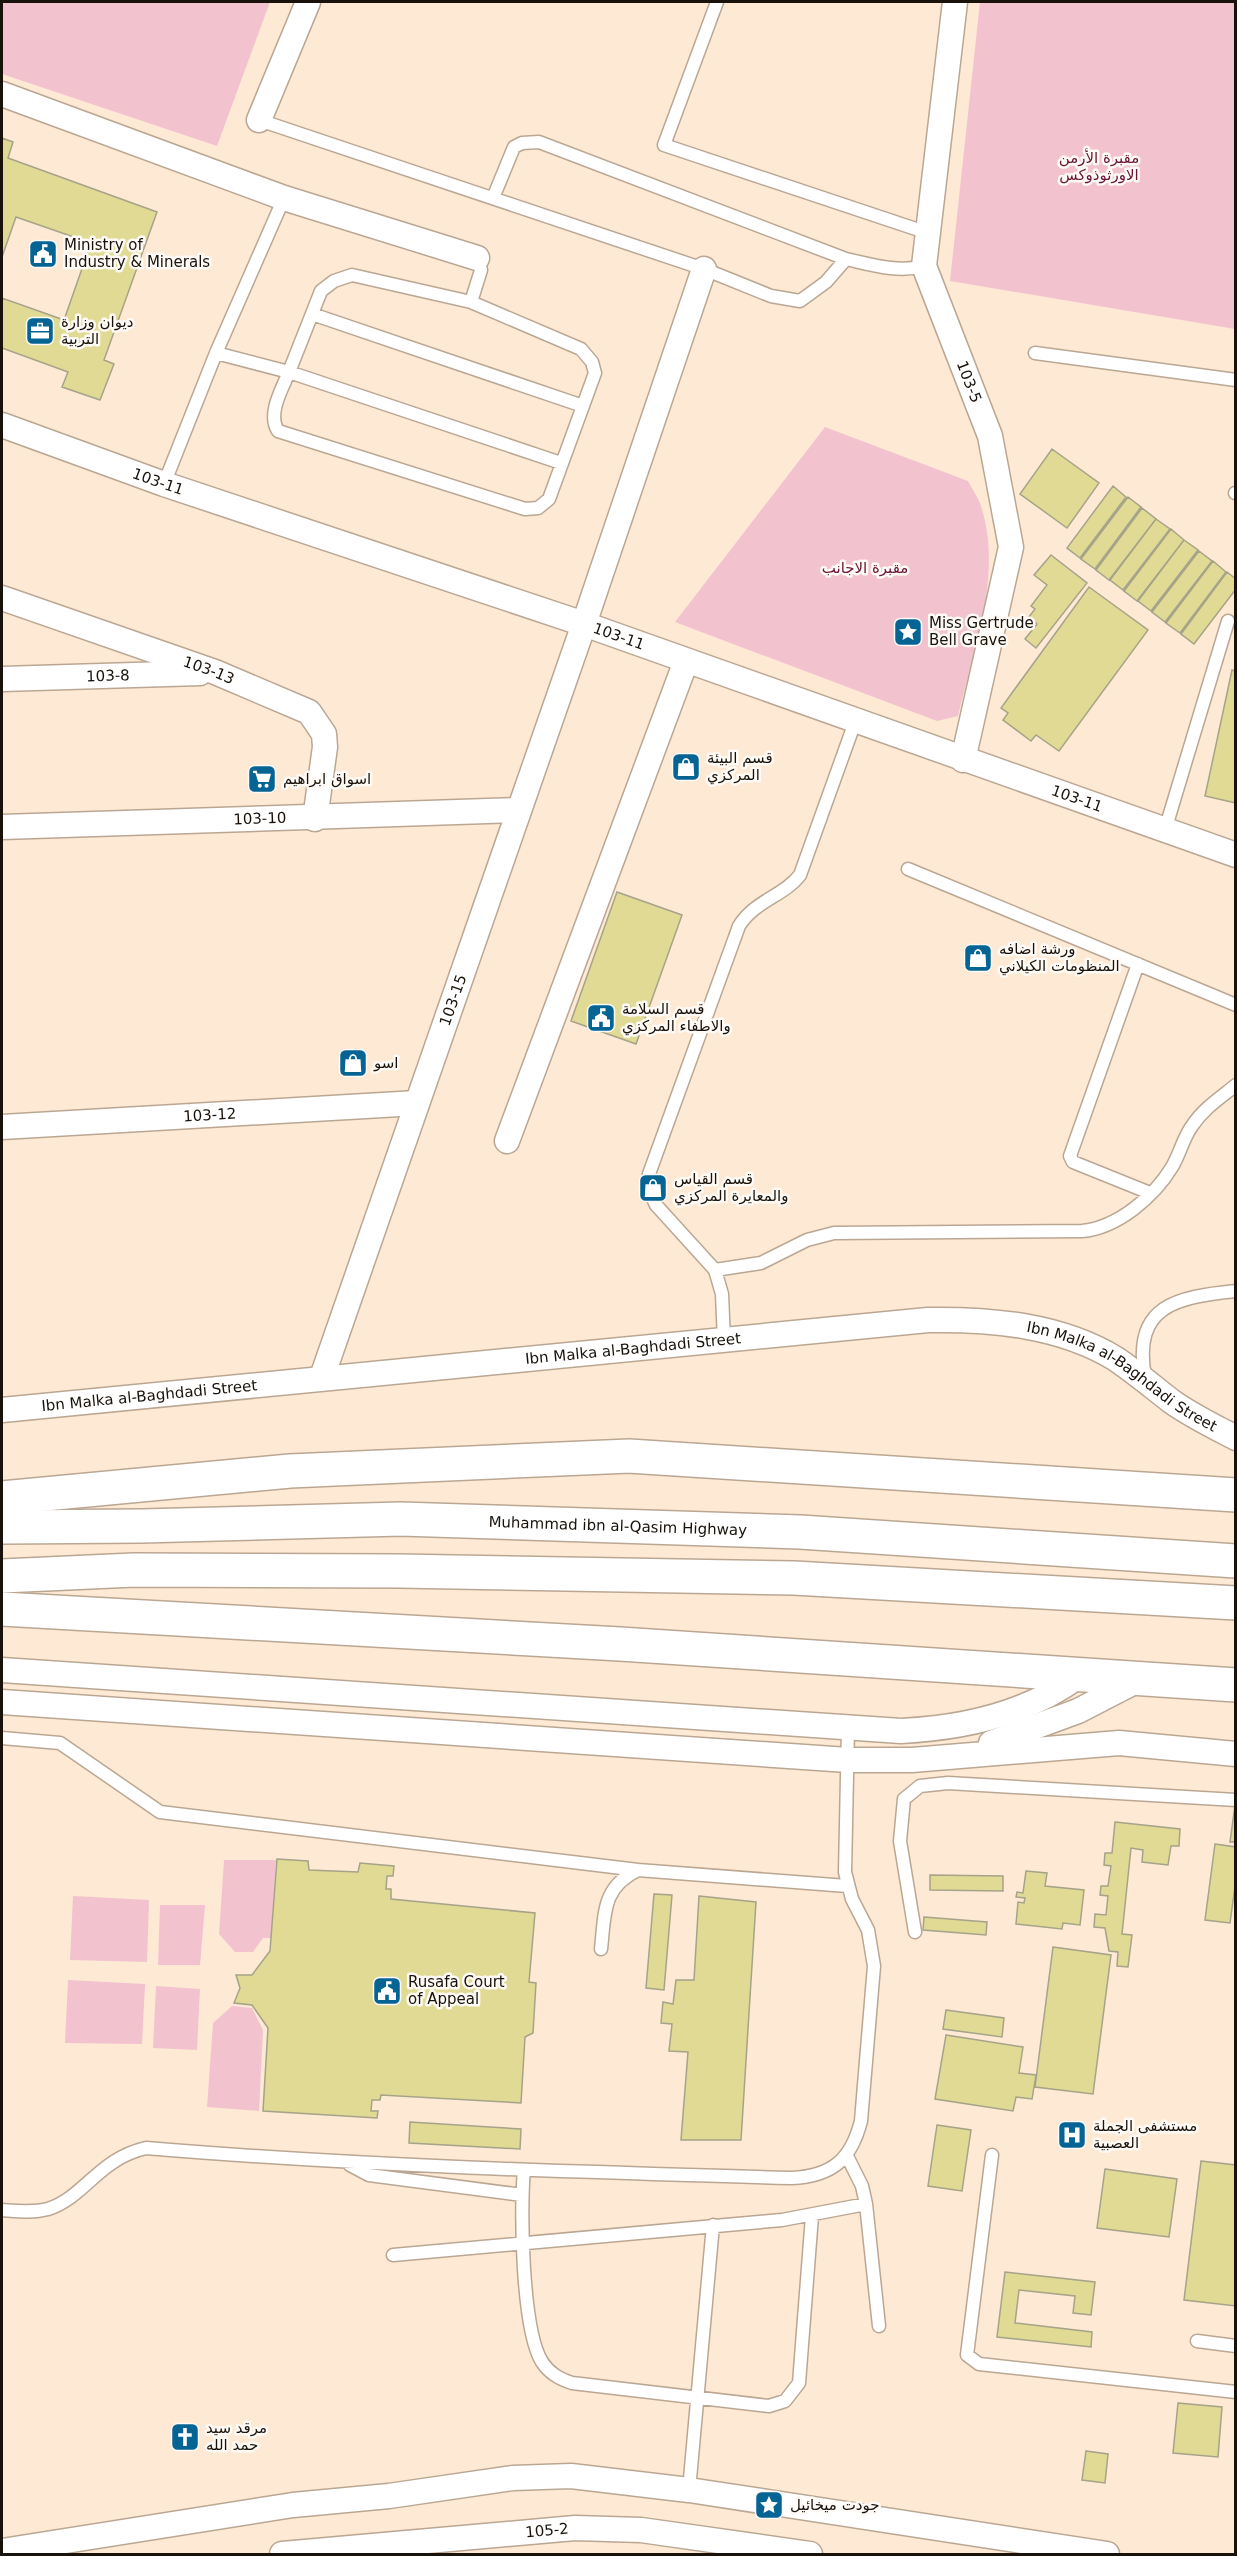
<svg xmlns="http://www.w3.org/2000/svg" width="1237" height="2556" font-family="'DejaVu Sans',Cairo,sans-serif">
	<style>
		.green { fill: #f2c3cf }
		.building { fill: #e1da94; stroke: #a5a389; stroke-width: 1.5 }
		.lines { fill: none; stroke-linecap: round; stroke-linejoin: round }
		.lane-casing { stroke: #baa793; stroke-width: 15 }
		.street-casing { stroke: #baa793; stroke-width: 27 }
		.highway-casing { stroke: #baa793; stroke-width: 36 }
		.lane { stroke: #fff; stroke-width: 12 }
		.street { stroke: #fff; stroke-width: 24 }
		.highway { stroke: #fff; stroke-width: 33 }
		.labels { text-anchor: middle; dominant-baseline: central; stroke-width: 5; stroke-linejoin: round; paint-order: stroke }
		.park-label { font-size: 15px; fill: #681437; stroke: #fefaf5 }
		.poi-label { font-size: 15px; fill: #19120b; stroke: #fefaf5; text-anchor: start }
		.street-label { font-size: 15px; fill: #19120b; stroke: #fefaf5 }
	</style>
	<rect width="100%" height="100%" fill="#fee9d4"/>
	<path class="green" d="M2,2H270L217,146L2,74Z
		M980,2H1235V329L950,281Z
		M825,427L968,481C972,489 978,497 981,506C1003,574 974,649 958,716L937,721L675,622Z
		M224,1860H276L271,1938H263L253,1952H235L219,1934Z
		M73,1896L149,1900L147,1962L70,1960Z
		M160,1905H205L200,1965H158Z
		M68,1980L145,1984L142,2044L65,2043Z
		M156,1986L200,1989L197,2050L153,2048Z
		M232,2006L252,2008L263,2030L259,2111L207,2107L213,2023Z"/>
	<path class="building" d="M2,138L13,142L8,158L157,212L104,360L114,364L100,400L62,387L68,372L2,348V298L64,320L91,243L16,217L2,257Z
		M1052,449L1099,483L1067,528L1020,494Z
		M1113,486L1126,497L1080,558L1067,548Z
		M1128,497L1141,507L1095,569L1081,559Z
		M1142,508L1156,519L1109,580L1096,570Z
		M1156,519L1170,529L1123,590L1110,580Z
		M1171,529L1184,540L1137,601L1124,591Z
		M1184,540L1198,550L1151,611L1138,601Z
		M1199,551L1212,561L1165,622L1152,612Z
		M1051,555L1087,583L1036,648L1025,639L1037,624L1029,617L1035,609L1031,606L1047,585L1034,575Z
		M1213,561L1226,572L1180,633L1166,623Z
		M1227,572L1236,579V589L1194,644L1181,634Z
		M1089,587L1148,630L1059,751L1036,735L1031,741L1003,720L1008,713L1001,708Z
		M1232,670L1236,671V803L1205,796Z
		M617,892L682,915L636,1044L571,1021Z
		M1235,1805H1236V1842H1230Z
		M1115,1822L1180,1829L1179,1846H1171L1168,1865L1142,1862L1143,1850L1131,1848L1122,1934L1132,1935L1128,1967L1117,1966L1118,1952L1109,1951L1105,1928L1094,1927L1095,1914L1106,1915L1108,1896L1100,1895L1101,1886H1108L1111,1866L1104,1865L1105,1853H1112Z
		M1215,1844L1236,1847V1879L1230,1923L1205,1920Z
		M277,1859L308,1861L309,1870L358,1872L360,1863L394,1866L393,1876H387L386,1889H391V1899L535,1913L529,1982L536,1983L533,2033L525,2037L521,2103L381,2095L380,2100H372L371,2111H378L377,2118L263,2111L268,2028L252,2005L234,2003L240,1988L236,1975H252L270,1951Z
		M1026,1871L1047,1873L1045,1886L1084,1890L1080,1925L1063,1923L1062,1929L1016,1924L1018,1902L1024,1903L1025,1898L1016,1897L1017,1892L1023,1893Z
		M930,1875L1003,1876V1891L930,1890Z
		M654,1894L672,1895L664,1990L646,1988Z
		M699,1896L756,1902L741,2140H681L688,2052L669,2051L672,2024L661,2023L663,2002L673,2004L676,1980H694Z
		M924,1917L987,1922L986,1935L923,1930Z
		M1053,1947L1111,1955L1093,2094L1035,2087Z
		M946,2010L1004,2018L1002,2037L943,2029Z
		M946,2035L1023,2047L1019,2073L1036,2075L1032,2099L1016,2097L1013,2111L935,2099Z
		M410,2122L521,2129L520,2149L409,2143Z
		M937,2125L971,2130L962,2191L928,2186Z
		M1201,2161L1236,2165V2306L1184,2300Z
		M1105,2169L1177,2179L1169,2237L1097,2228Z
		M1005,2272L1095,2282L1091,2315L1073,2313L1075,2296L1019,2290L1015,2323L1092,2332L1091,2347L997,2337Z
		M1178,2403L1222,2407L1218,2457L1173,2453Z
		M1086,2451L1108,2454L1105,2483L1082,2480Z"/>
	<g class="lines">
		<g class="lane-casing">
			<path id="lane" d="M717,2L664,145L928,233
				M259,120L704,269L771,296L800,301L826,282L846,259C873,265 898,273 924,266
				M493,198L514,147L522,143L539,142L846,259
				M471,302L481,270L477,258
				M312,314L583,406
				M216,353L289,372C282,389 267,414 278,431L525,509L538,508L549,499L595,373L592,362L581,349L471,302L352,275L334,281L321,291L289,372L561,463
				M1035,353L1236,380
				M164,484L216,353L284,198
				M1235,493H1236
				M1165,830L1228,621
				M908,869L1236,1005
				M1138,964L1070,1156L1073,1162L1150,1193
				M715,1270L761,1263L807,1240L834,1233L1082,1231C1117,1228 1154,1197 1172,1167C1180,1154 1183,1138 1192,1126C1203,1109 1220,1098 1236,1085
				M724,1341L722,1294L715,1270L656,1205L650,1192L649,1174L739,926C754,901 784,896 800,875L855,722
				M1145,1377C1132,1305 1177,1297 1236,1291
				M2,1738L60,1743L160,1812L638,1870
				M915,1932L900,1841L904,1799L920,1786L948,1783L1236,1800
				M601,1949C605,1913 602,1887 638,1870L847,1886
				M992,2155L967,2355L979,2364L1236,2392
				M847,2156L862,2186L866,2204L879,2326
				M350,2165L369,2175L522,2195
				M524,2170C520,2210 522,2330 542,2362C550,2374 560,2379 572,2383L769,2406L785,2401L799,2383L812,2216
				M2,2210C17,2211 33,2213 48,2209C85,2197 98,2159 146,2148C361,2166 576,2172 792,2178C832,2176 851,2160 861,2121L874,1966L868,1930L852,1899L845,1872L848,1728
				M393,2255L782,2220L866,2204
				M1197,2341L1236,2346
				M689,2490L713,2225"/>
		</g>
		<g class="street-casing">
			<g id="street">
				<path id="s1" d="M955,2L924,266L990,436L1011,547L963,760"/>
				<path d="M2,94L284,198L477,258"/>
				<path d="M259,120L308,2"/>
				<path id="s2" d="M2,425L164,484L584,624L1236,855"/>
				<path id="s3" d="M2,598L215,672L309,712L324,734L325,747L315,819"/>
				<path id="s4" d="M2,679L200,673"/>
				<path id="s5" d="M2,827L519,810"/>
				<path id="s6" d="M2,1127L417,1103"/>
				<path d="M507,1141L686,661"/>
				<path id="s7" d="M322,1377L584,624L704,269"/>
				<path id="s8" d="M2,1410L928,1320C991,1319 1061,1325 1116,1359C1135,1372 1153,1387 1171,1401C1192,1416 1213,1426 1236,1438"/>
				<path d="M2,1670L901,1731C964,1728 1029,1713 1080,1675"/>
				<path d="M2,1702L848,1760H912L1119,1743L1236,1754"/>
				<path d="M991,1743L1078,1711L1140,1679"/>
				<path d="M2,2551L293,2505L389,2496L513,2478L571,2476L689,2490L1107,2554"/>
				<path id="s9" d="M282,2554L575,2528L641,2530L810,2554"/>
			</g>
		</g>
		<g class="highway-casing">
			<g id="highway">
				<path d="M2,1498L290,1471L629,1456L1236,1495"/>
				<path id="s10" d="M2,1527L142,1526L401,1519L800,1532L1236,1561"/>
				<path d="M2,1576L134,1570L399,1571L794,1578L1236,1603"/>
				<path d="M2,1609L620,1644L1236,1685"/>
			</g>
		</g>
		<use href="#lane" class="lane"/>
		<use href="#street" class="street"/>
		<use href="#highway" class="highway"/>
	</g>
	<defs>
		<g id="civic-square" transform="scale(1.5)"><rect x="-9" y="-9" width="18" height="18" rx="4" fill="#056494" stroke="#fefaf5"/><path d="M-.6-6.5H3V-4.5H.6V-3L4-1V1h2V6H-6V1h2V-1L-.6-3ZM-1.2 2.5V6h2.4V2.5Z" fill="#fff"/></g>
		<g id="office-square" transform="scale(1.5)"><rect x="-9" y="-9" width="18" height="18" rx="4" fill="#056494" stroke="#fefaf5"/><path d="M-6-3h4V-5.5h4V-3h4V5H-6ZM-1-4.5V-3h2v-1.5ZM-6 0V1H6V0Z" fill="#fff"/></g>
		<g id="sight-square" transform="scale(1.5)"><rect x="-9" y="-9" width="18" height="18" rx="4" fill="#056494" stroke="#fefaf5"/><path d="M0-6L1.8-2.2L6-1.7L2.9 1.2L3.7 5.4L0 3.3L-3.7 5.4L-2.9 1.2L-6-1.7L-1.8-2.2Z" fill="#fff"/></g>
		<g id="shop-square" transform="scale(1.5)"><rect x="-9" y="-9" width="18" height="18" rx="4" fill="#056494" stroke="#fefaf5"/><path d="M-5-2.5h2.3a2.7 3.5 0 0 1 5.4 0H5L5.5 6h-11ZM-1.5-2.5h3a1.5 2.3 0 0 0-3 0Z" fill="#fff"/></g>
		<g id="supermarket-square" transform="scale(1.5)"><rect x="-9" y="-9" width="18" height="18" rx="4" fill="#056494" stroke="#fefaf5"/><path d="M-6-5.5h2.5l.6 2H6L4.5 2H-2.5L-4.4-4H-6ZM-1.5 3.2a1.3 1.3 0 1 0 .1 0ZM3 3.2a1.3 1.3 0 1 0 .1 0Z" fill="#fff"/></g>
		<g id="hospital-square" transform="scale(1.5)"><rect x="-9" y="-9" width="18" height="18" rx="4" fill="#056494" stroke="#fefaf5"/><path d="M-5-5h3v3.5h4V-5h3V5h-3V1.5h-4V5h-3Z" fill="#fff"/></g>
		<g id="church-square" transform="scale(1.5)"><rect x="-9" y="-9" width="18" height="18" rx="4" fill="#056494" stroke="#fefaf5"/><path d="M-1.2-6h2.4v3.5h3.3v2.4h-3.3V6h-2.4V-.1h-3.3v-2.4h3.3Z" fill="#fff"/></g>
	</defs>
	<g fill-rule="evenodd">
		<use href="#civic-square" x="43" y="254"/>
		<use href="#office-square" x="40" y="331"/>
		<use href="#sight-square" x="908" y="632"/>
		<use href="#shop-square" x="686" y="767"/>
		<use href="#supermarket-square" x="262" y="779"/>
		<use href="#shop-square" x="978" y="958"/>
		<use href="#civic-square" x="601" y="1018"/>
		<use href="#shop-square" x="353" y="1063"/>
		<use href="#shop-square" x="653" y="1188"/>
		<use href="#civic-square" x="387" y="1991"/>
		<use href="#hospital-square" x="1072" y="2135"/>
		<use href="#church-square" x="185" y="2437"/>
		<use href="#sight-square" x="769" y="2505"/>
	</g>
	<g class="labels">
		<g class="park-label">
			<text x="1099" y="158">مقبرة الأرمن<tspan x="1099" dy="17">الاورثوذوكس</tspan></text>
			<text x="865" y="568">مقبرة الاجانب</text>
		</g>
		<g class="poi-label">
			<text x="64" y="245">Ministry of<tspan x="64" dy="17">Industry &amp; Minerals</tspan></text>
			<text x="61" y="322">ديوان وزارة<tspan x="61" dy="17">التربية</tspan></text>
			<text x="929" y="623">Miss Gertrude<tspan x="929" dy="17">Bell Grave</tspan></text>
			<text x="707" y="758">قسم البيئة<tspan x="707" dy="17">المركزي</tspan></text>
			<text x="283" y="779">اسواق ابراهيم</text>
			<text x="999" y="949">ورشة اضافه<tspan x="999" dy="17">المنظومات الكيلاني</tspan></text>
			<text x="622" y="1009">قسم السلامة<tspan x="622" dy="17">والاطفاء المركزي</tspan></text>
			<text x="374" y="1063">اسو</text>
			<text x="674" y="1179">قسم القياس<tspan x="674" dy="17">والمعايرة المركزي</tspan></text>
			<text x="408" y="1982">Rusafa Court<tspan x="408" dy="17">of Appeal</tspan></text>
			<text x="1093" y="2126">مستشفى الجملة<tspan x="1093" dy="17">العصبية</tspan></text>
			<text x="206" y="2428">مرقد سيد<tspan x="206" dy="17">حمد الله</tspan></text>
			<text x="790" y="2505">جودت ميخائيل</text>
		</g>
		<g class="street-label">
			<text stroke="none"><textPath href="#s1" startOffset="390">103-5</textPath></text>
			<text stroke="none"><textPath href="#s2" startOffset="166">103-11</textPath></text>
			<text stroke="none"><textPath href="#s2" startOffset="652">103-11</textPath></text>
			<text stroke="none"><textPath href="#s3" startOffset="219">103-13</textPath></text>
			<text stroke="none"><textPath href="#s4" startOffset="106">103-8</textPath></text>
			<text stroke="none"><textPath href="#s2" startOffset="1138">103-11</textPath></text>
			<text stroke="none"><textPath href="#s5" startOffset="258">103-10</textPath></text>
			<text stroke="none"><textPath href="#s7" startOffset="399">103-15</textPath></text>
			<text stroke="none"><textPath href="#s6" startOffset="208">103-12</textPath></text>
			<text stroke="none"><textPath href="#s8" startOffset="634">Ibn Malka al-Baghdadi Street</textPath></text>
			<text stroke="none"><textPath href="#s8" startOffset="1138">Ibn Malka al-Baghdadi Street</textPath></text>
			<text stroke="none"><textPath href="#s8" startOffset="148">Ibn Malka al-Baghdadi Street</textPath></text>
			<text stroke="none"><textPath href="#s10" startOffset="616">Muhammad ibn al-Qasim Highway</textPath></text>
			<text stroke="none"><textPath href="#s9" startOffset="266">105-2</textPath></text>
		</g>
	</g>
	<rect width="1237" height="2556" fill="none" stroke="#19120b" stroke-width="6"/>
</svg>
